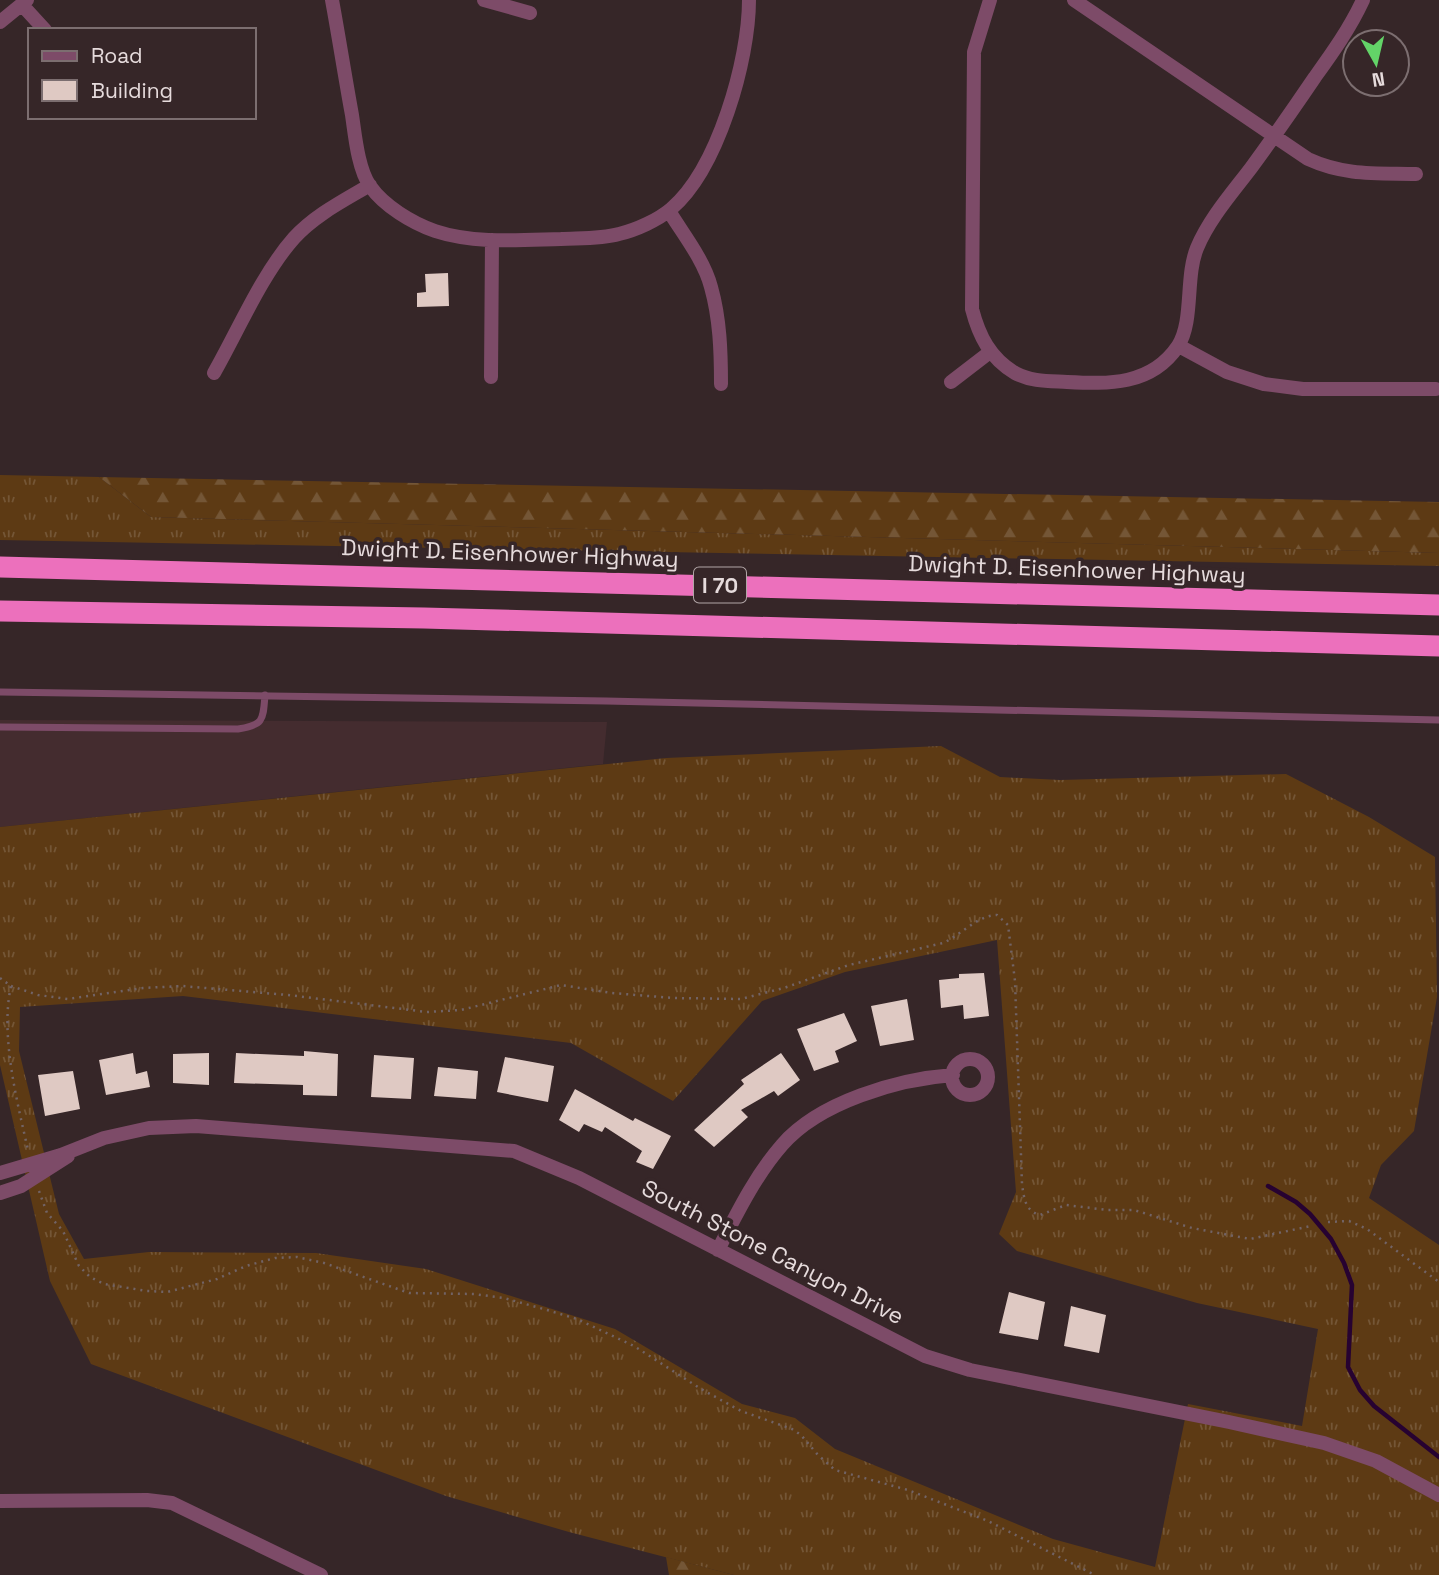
<svg xmlns="http://www.w3.org/2000/svg" width="1439" height="1575" font-family="'Space Grotesk',sans-serif">
	<style>
		.built { fill: #442c2f }
		.grass { fill: url(#grass-tufts); fill-rule: evenodd }
		.forest { fill: url(#forest-firs) }
		.lines { fill: none; stroke-linecap: round; stroke-linejoin: round }
		.stream { stroke: #270231; stroke-width: 4.5 }
		.building { fill: #dfc9c3 }
		.path { stroke: #726365; stroke-width: 2.5; stroke-dasharray: 2 5; stroke-linecap: butt }
		.service { stroke: #7d4b68; stroke-width: 7 }
		.minor { stroke: #7d4b68; stroke-width: 14 }
		.motorway { stroke: #ec70bc; stroke-width: 21 }
		.labels { text-anchor: middle; dominant-baseline: central; stroke-width: 7; stroke-linejoin: round; paint-order: stroke }
		.shield { fill: #362628; stroke: #b1a5a6; stroke-width: 2 }
		.shield-label { font-size: 21px; font-weight: bold; fill: #e6dbdc }
		.street-label { font-size: 23px; fill: #e6dbdc; stroke: #362628 }
	</style>
	<defs>
		<pattern id="grass-tufts" width="24" height="20" patternUnits="userSpaceOnUse" patternTransform="scale(1.75)"><rect width="24" height="20" fill="#5d3a14"/><path d="M3 7l-1-3M5 7V3M7 7l1-3M15 17l-1-3M17 17v-4M19 17l1-3" fill="none" stroke="#745636"/></pattern>
		<pattern id="forest-firs" width="22" height="20" patternUnits="userSpaceOnUse" patternTransform="scale(1.75)"><rect width="22" height="20" fill="#5d3a14"/><path d="M5 1l3.5 6h-7zM16 11l3.5 6h-7z" fill="#745636"/></pattern>
	</defs>
	<rect width="100%" height="100%" fill="#362628"/>
	<path class="built" d="M0,720L607,722L603,764L0,827Z"/>
	<path class="grass" d="M0,475L99,477L151,517L1439,553V566L0,540Z
		M941,746L1000,777L1060,780L1286,774L1369,817L1435,857L1437,997L1414,1131L1381,1165L1369,1198L1439,1245V1575H734L569,1532L446,1496L91,1364L50,1281L0,1065V827L666,758ZM997,940L1016,1192L999,1234L1017,1251L1197,1303L1318,1329L1302,1426L1188,1404L1155,1567L1053,1539L835,1449L795,1418L742,1404L615,1329L426,1269L316,1253L149,1252L84,1259L59,1214L19,1051L20,1007L183,996L571,1043L673,1101L762,1001L845,972Z"/>
	<path class="forest" d="M99,477L1439,502V553L151,517Z
		M666,1557L734,1575H669Z"/>
	<g class="lines">
		<path class="stream" d="M1268,1186L1296,1202L1310,1214L1331,1239L1344,1263L1352,1285L1348,1367L1360,1390L1374,1406L1439,1457"/>
	</g>
	<path class="building" d="M448,273L449,306L417,307V293L426,292L425,274Z
		M984,973L989,1016L964,1019L963,1005L941,1008L939,980L959,978V974Z
		M907,999L914,1040L880,1046L871,1006Z
		M844,1013L857,1041L835,1051L839,1062L814,1071L797,1029Z
		M304,1051L338,1054L337,1096L303,1095V1085L234,1083L236,1053L304,1056Z
		M133,1053L136,1074L147,1071L150,1087L106,1095L99,1060Z
		M209,1053V1085L173,1083V1054Z
		M781,1053L800,1080L778,1096L774,1091L741,1110L748,1117L714,1147L694,1130L744,1084L741,1080Z
		M374,1055L414,1058L411,1099L371,1097Z
		M505,1057L554,1066L548,1102L497,1092Z
		M438,1067L478,1071L476,1099L434,1096Z
		M73,1071L80,1109L45,1116L38,1075Z
		M575,1089L633,1121L635,1118L671,1136L653,1169L636,1162L642,1151L605,1127L602,1132L584,1124L579,1132L559,1120Z
		M1009,1292L1045,1302L1038,1340L999,1333Z
		M1071,1306L1106,1315L1099,1353L1064,1346Z"/>
	<g class="lines">
		<path class="path" d="M0,978L11,986C0,1035 17,1101 28,1150
			M11,986L38,995L68,999L143,988L182,986L288,995L427,1012L461,1010L561,985L612,993L673,998L741,999L784,988L849,965L943,943C961,935 978,915 997,915L1008,925L1015,981L1022,1184C1024,1198 1025,1211 1040,1215L1066,1205L1108,1210H1134L1192,1228L1250,1239L1311,1226
			M39,1191L47,1213L63,1231L79,1266L90,1277L104,1284L147,1291L167,1292L217,1279L246,1266L275,1258L297,1257L324,1263L409,1293L474,1294L504,1298L547,1310L577,1319L634,1346L701,1389L741,1411L792,1429L801,1435L818,1455L835,1470L908,1490L988,1521L1095,1575
			M1328,1222L1349,1221L1367,1229L1439,1282"/>
		<path class="service" d="M0,692L606,701L1439,720
			M0,727L238,729C264,725 263,720 265,695"/>
		<path class="minor" d="M332,0C339,38 345,77 352,115C355,135 358,169 370,186C384,206 412,223 435,231C474,244 521,240 561,239C580,238 601,239 619,234C636,230 658,220 671,209C718,169 749,60 749,0
			M484,0L530,13
			M990,0L974,52L972,309C979,336 990,358 1015,373C1032,382 1049,381 1067,382C1108,384 1151,386 1178,346C1194,321 1185,277 1197,248C1209,219 1232,193 1251,168C1273,138 1294,108 1315,77C1333,52 1350,28 1363,0
			M1074,0L1308,159C1345,176 1377,173 1416,174
			M23,6L45,30
			M0,22L27,0
			M669,211C683,234 704,260 711,287C720,319 721,352 721,384
			M1179,346L1227,372L1264,384L1303,389H1436
			M214,373C238,331 262,274 294,238C315,215 343,201 370,185
			M491,377L492,240
			M951,382L990,352
			M952 1077a18 18 0 1 1 36 0a18 18 0 1 1-36 0Z
			M0,1173L61,1155L104,1138L149,1128L196,1126L514,1151L579,1178L925,1356L970,1370L1229,1422L1324,1443L1376,1461L1439,1495
			M0,1193L21,1186L68,1156
			M718,1250C737,1213 755,1176 782,1145C819,1102 898,1079 953,1075
			M0,1501L147,1500L172,1503L321,1575"/>
		<path class="motorway" d="M0,567L1439,605
			M0,611L424,618L1439,646"/>
	</g>
	<g class="labels">
		<rect class="shield" x="694" y="567.5" width="52" height="35" rx="5"/>
		<g class="shield-label">
			<text x="720" y="585">I 70</text>
		</g>
		<g class="street-label">
			<text transform="translate(510 553) rotate(2)">Dwight D. Eisenhower Highway</text>
			<text transform="translate(1077 569) rotate(2)">Dwight D. Eisenhower Highway</text>
			<text transform="translate(773 1252) rotate(27)">South Stone Canyon Drive</text>
		</g>
	</g>
	<rect x="28" y="28" width="228" height="91" fill="#362628" stroke="#7c6e70" stroke-width="2"/>
	<rect x="42" y="51" width="35" height="10" fill="#7d4b68" stroke="#7c6e70" stroke-width="2"/>
	<text x="91" y="63" font-size="21" fill="#e6dbdc">Road</text>
	<rect x="42" y="80" width="35" height="21" fill="#dfc9c3" stroke="#7c6e70" stroke-width="2"/>
	<text x="91" y="98" font-size="21" fill="#e6dbdc">Building</text>
	<g transform="translate(1376 63) rotate(172)"><circle r="33" fill="#362628" stroke="#7c6e70" stroke-width="2"/>
	<path d="M0-5L12 26L0 18L-12 26Z" fill="#63d468"/>
	<text y="-10" font-size="19" font-weight="bold" text-anchor="middle" fill="#e6dbdc">N</text>
	</g>
</svg>
